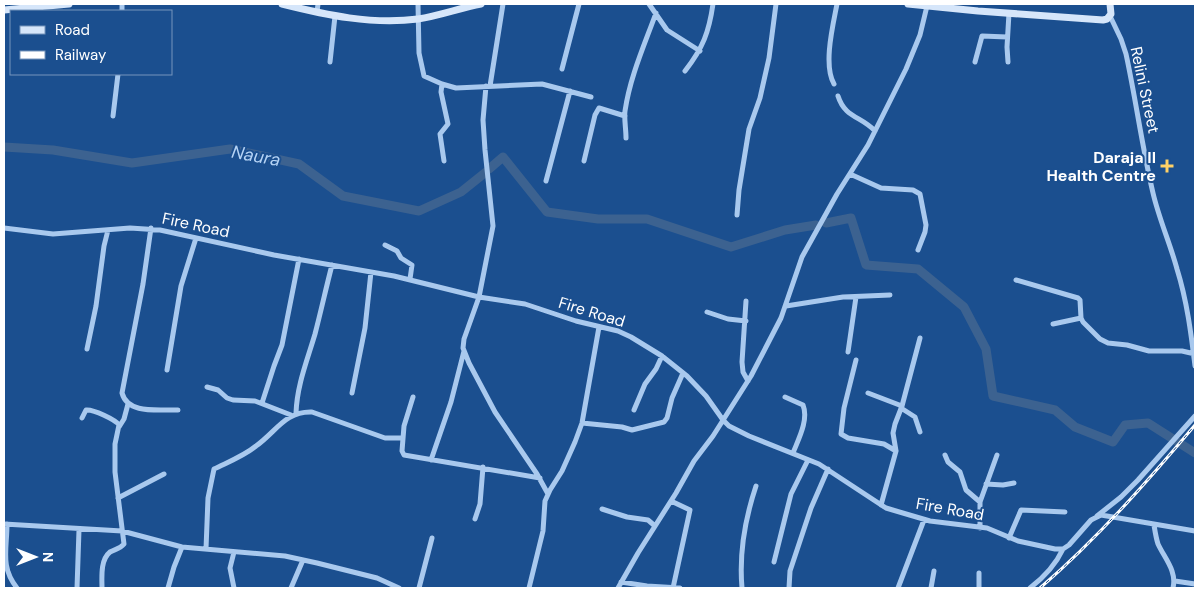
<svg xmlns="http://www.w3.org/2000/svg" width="1199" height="592" font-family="'DM Sans',sans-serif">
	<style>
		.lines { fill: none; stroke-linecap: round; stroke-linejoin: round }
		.river { stroke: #3c6290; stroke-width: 9 }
		.street { stroke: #a9c9ee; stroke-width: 5 }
		.secondary { stroke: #d6e6fa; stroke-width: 7 }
		.rail-casing { stroke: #fff; stroke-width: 3 }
		.rail { stroke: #1b4f8f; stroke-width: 1; stroke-dasharray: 4; stroke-linecap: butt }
		.poi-dot { fill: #ffd166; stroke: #1b4f8f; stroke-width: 2 }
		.labels { text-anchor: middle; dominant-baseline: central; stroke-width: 4; stroke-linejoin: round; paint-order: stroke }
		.street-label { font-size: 16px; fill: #fff; stroke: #1b4f8f }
		.poi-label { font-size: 16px; font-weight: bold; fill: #fff; stroke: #1b4f8f; text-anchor: end }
		.water-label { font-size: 18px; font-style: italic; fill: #b5d3f5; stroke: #1b4f8f }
	</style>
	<rect width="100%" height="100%" fill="#1b4f8f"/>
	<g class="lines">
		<path class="river" d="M4,147L53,150L132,163L230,149L299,164L343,196L419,211L461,192L486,172
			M489,169L503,157L547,212L598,219H647L731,247L785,230L816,225
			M826,223L851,218L866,265L918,269L964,307L986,349L993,396L1055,410L1075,427L1113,442L1125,425L1148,423L1195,453"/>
		<path class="street" d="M418,4L419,53L424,76L442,84L456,88L542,84L591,97
			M649,4L667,30L700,51
			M122,11V4
			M317,12L318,4
			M1110,16L1121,39L1126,54C1136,100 1142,147 1153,193C1159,219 1170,243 1177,269C1187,301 1191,333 1195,366
			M330,62L335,16
			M975,62L982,36L1007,37
			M1008,62L1007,47L1009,13
			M562,69L579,4
			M685,71C703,48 709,32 713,4
			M442,84L441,92L448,124L440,134L444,161
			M834,84C823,65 833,25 837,4
			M486,86L483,120L485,150L493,226L479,297L464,339L463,348L469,363L495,412L537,474L548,494
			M490,86L503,4
			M838,96C845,118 861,116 875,131
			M113,116L118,74
			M626,138C626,129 624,119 625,111C630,77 644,46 656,13
			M584,161L595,115L599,108L625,116
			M850,174L881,188L913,190L920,194L926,225L925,232L918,250
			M546,181L570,91
			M737,215L739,190L749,129L760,98L769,58L776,4
			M4,228L53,234L130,228L160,230L274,255L394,276L479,297L525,304L576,321L618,331L631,337L662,356L687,376L706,396L723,420L729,426L749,436L819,464L886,508L930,521L987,528L1018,541L1055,549H1063L1069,545L1091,520L1101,515L1195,531
			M151,228L143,284L122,393C128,415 159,409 178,410
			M385,245L397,251L401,258L412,265L410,279
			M1016,280L1078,298L1080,300L1081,318L1083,322L1100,339L1108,343L1127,345L1149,351H1182L1195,354
			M746,301L742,362L743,372L748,381
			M786,306L843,297L890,295
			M707,312L728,319L746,321
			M1053,324L1081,318
			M87,349L96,306L104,246L108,230
			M848,352L856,297
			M856,360L844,408L841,434L848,438L884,444L896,451
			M167,370L181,286L196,238
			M207,387L218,390L227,398L233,400L255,401L291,415
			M352,393L365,328L371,272
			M868,393L902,406
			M413,397L404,426L402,451L404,455L540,478
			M785,397L803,405C809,420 798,440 793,453
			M262,403L274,366L282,345L299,259
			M901,408L915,417L920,432
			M634,410L645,384L656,369L662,356
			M296,413C297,385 307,361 315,334C321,311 326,288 332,265
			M82,418L86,410C93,409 116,420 119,425L115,444V472L124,544C120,549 115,549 110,552C100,560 102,578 102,588
			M582,423L622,427L632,430L664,422L667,418L672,398L683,373
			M119,427L124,419L128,404
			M945,455L948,462L960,472L966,490L980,502
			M431,460L451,402L464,351
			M986,484L1003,485L1014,483
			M118,498L164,474
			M671,501L690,510L673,588
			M881,505L896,451L893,433L895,424L902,406L920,338
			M602,509L627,517L648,520L655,526
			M1097,516L1121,497L1138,480L1195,416
			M475,519L480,504L483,467
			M4,524L122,531L182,547L285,556L317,563L377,578L399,588
			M7,524C7,549 0,567 17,588
			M1154,525C1155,531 1156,538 1158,544C1165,559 1177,571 1173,588
			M980,528V502L997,455
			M1009,538L1021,510L1065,512
			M206,549L208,498L214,469C228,462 244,456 256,446C276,432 285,411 312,412L385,438H403
			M774,562L791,494L808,460
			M979,573V588
			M1175,581L1195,584
			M621,582L647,586L680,588
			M77,588L79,530
			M168,588L174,567L182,547
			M234,588L230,568L234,552
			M291,588L303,560
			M419,588L432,538
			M529,588L543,531L545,501L550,490L562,471L575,442L582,423L599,327
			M618,588L638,553L676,493L694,461L713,436L751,376L781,318L802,257L837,194L868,145L906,69L920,35L927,6
			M742,588C739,554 745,519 756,486
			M789,588L790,571L811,508L828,469
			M898,588L924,520
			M931,588L934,571
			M1030,588C1043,578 1056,564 1063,549"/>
		<path class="secondary" d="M282,4C326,15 372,25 418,19C439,16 460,8 481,4
			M908,4L978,11L1103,20L1107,19L1111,14L1110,4
			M4,10L69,4"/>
		<g class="rail-casing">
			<path id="rail" d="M1040,588C1097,539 1147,482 1195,425"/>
		</g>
		<use href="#rail" class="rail"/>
	</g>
	<path class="poi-dot" d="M1164.5 158.5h5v5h5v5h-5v5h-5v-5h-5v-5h5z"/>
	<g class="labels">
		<g class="street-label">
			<text transform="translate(1145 90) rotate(78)">Relini Street</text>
			<text transform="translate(196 225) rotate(12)">Fire Road</text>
			<text transform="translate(592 312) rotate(17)">Fire Road</text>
			<text transform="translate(950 509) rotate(10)">Fire Road</text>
		</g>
		<g class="poi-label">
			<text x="1156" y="157">Daraja II<tspan x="1156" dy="18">Health Centre</tspan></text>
		</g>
		<g class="water-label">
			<text transform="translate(256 156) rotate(10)">Naura</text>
		</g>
	</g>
	<rect width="1199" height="592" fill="none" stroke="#ffffff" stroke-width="10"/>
	<rect x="10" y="10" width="162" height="65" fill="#1b4f8f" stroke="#7695bc"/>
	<rect x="20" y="26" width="25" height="8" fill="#d6e6fa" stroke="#7695bc"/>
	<text x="55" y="35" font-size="15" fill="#ffffff">Road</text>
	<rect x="20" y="51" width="25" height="8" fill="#ffffff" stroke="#7695bc"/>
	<text x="55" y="60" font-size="15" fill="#ffffff">Railway</text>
	<g transform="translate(35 557) rotate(90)" stroke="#1b4f8f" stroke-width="4" paint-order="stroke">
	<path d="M0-4L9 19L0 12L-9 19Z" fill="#ffffff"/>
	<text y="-8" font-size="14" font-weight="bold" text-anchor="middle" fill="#ffffff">N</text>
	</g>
</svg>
